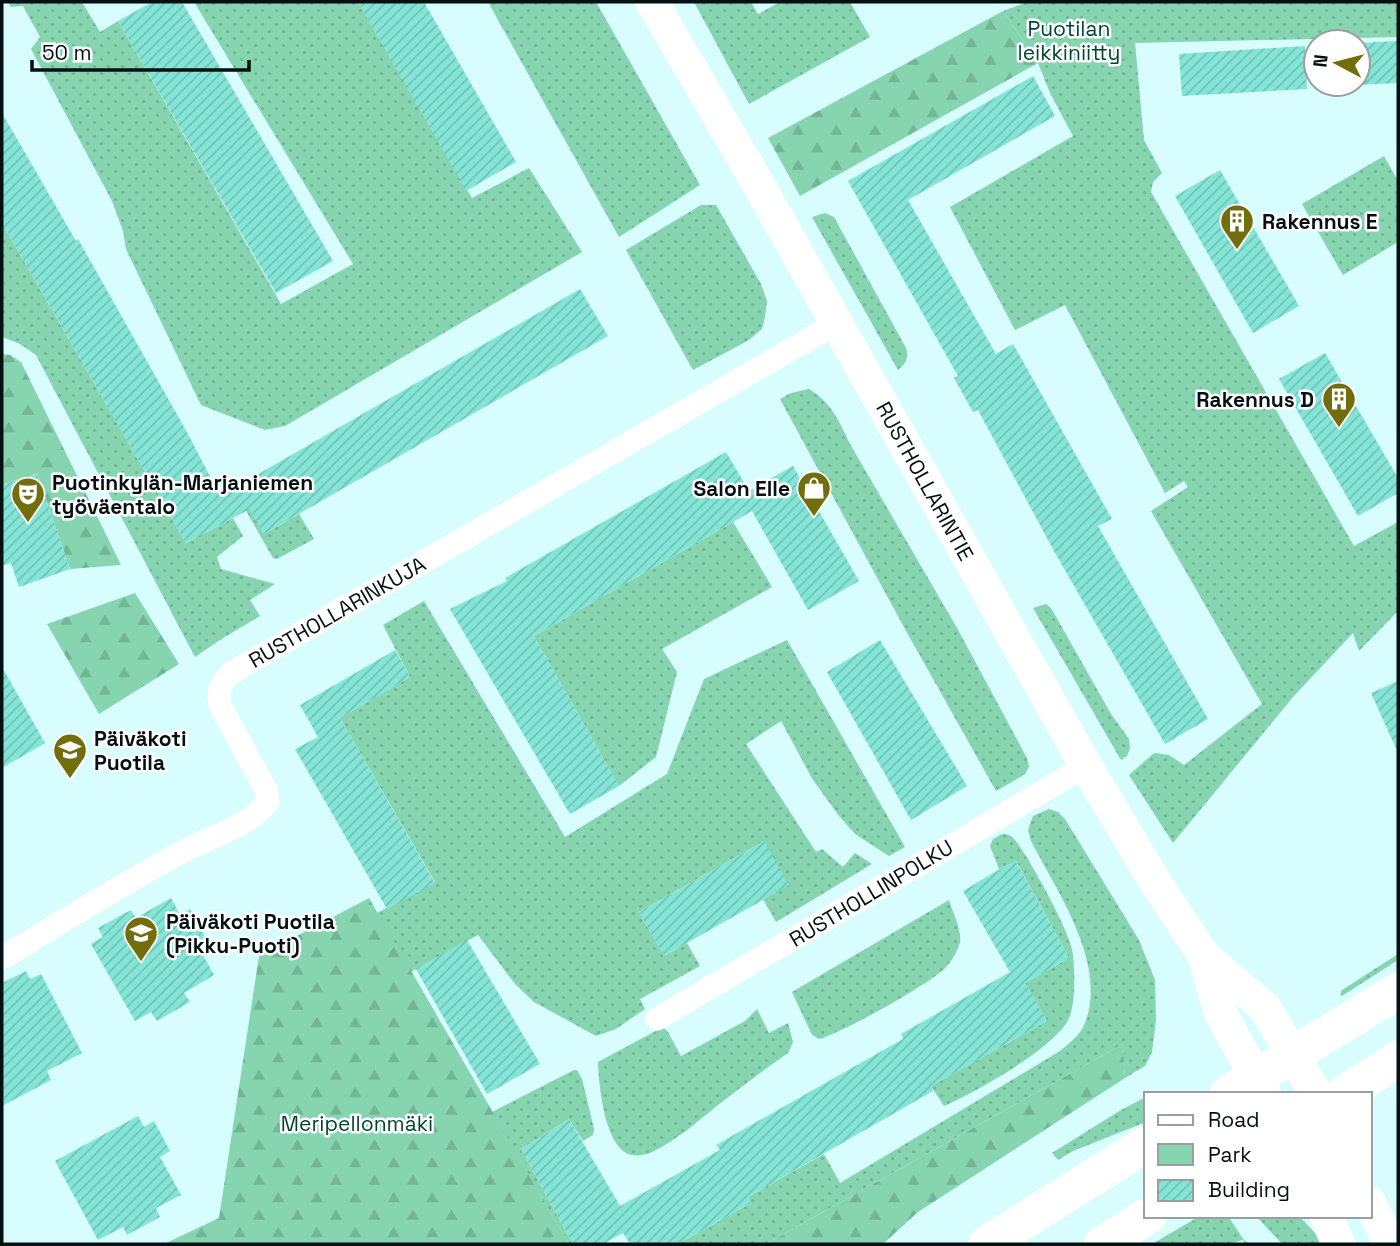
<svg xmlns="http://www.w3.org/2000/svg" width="1400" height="1246" font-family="'Space Grotesk',sans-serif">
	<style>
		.green { fill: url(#green-dots) }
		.forest { fill: url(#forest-firs) }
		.building { fill: url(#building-hatch) }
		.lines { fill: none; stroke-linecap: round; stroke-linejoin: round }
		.minor { stroke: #fff; stroke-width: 23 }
		.secondary { stroke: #fff; stroke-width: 33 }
		.primary { stroke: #fff; stroke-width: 37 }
		.labels { text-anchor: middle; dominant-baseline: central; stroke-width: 5; stroke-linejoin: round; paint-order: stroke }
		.park-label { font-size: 21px; fill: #00452e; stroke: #fff }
		.poi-label { font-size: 21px; font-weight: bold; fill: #041011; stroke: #fff; text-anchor: start }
		.street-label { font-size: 21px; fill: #041011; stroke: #fff }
	</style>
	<defs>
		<pattern id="green-dots" width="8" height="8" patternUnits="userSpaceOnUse" patternTransform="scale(1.75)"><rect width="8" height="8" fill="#86d5b0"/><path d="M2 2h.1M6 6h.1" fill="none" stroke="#72b696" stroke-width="1.8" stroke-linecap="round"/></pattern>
		<pattern id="forest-firs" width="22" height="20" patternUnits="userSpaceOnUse" patternTransform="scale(1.75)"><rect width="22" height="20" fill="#86d5b0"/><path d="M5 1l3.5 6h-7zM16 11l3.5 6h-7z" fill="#72b696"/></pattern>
		<pattern id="building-hatch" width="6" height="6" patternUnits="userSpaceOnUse" patternTransform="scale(1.75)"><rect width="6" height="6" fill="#84e5d6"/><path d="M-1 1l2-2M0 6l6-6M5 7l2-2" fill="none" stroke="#70c3b7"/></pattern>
	</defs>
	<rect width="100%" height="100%" fill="#d7fdff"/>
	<path class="green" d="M8,2H82L100,32L118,21L281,304L353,264L194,2H358L472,198L529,168L582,252L285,426L265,430L201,405L126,249L123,231L112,201L31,49L40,37L23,6L11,7Z
		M488,2H596L700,185L619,237Z
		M694,2H751L758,14L780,2H850L870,37L749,104Z
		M1028,2H1398V37L1135,43L1144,140L1162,173L1153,182L1151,192L1354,546L1398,522V611L1359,651L1353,633L1293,697L1173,843L1129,775L1154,753L1169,755L1184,765L1262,704L1151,511L1188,487L1184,481L1165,493L1065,305L1015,330L950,207L1073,136L1050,93L1038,63L1003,11Z
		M1384,156L1398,181V242L1343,275L1302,204Z
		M701,205H716L761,284L767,301L765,317L762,329L749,340L693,370L626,250Z
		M825,213L834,217L906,348C909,358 906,363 898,370L812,217Z
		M2,223L186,543L233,518L243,536L217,557L221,569L275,584L250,600L260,616L223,638L195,657L36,355L20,344L2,337Z
		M809,389C832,403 839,421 850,444L957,628L1027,758L1029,767L1024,775L996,791L905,629L780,399L791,393Z
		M249,507L264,534L299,514L314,539L277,559L273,558L245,509Z
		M733,522L772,587L662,649L677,672L656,757L619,786L534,636Z
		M424,601L565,837L667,774L704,679L787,640L905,847L889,856L855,834L839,816L813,780L781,721L746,744L816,852L822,849L843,867L855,853L872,864L776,922L763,899L764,841L639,912L664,956L687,943L700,966L640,999L645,1009L616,1029L596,1036L534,1002L515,984L478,935L411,972L377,913L435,882L340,718L410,677L383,625Z
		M1046,604L1051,608L1111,714L1129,739L1130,748L1127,756L1121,760L1033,608Z
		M1049,809L1058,812L1065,819L1139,940L1155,980L1156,1020L1152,1052L1145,1066L1125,1078L1123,1044L766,1244H678L751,1203L748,1197L824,1154L840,1183L1060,1051C1069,1043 1081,1035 1085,1023C1108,963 1057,892 1031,841L1028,830L1033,816Z
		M1002,834C1008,834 1011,835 1015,840C1028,855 1069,931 1072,949C1075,965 1076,1003 1069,1018C1057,1047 974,1093 944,1106L931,1086L1047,1021L1025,983L1069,958L1016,861L999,869L990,846L993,839Z
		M949,900C952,911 962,930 960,942C958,950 953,959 947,966C934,982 840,1034 819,1039L812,1035L792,992Z
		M1398,954V960L1342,996L1340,995L1342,990Z
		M757,1009L769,1033L788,1023L793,1042L788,1053C764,1070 741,1087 718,1105C697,1122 677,1140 652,1152C646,1155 638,1156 631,1155C604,1147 599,1085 598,1062L663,1027L668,1032L681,1056L745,1021Z
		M574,1070H577L582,1079L594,1129L593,1135L583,1141L569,1119L521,1149L573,1244H569L492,1112Z
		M1142,1099H1146V1122L1073,1151L1058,1160L1052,1153L1121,1110Z
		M1200,1216H1228L1244,1240L1250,1244H1245L1243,1240L1228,1244H1152Z
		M1256,1216H1299L1315,1233L1320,1244H1282Z"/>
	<path class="forest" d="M1003,11L1038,63L800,196L768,138Z
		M2,354L10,355L21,362L121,565L70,569L37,473L2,485Z
		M135,593L179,664L99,714L47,624Z
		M369,898L569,1244H164L219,1218L259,956Z
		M1123,1044L1125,1078L918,1212L883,1244H766Z"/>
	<path class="building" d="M152,2H182L333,261L276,293L118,21Z
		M358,2H424L516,162L466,191Z
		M1398,41V83L1358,85V43Z
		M1305,46L1307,89L1182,96L1179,54Z
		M1033,76L1055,116L908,200L996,354L1013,344L1112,519L1098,526L1208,719L1165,744L1054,551L978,410L973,412L954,378L958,376L848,181Z
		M2,113L76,241L78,239L188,434L220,496L580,289L608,336L264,534L250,509L186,543L2,223Z
		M1220,170L1299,306L1253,333L1175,196Z
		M1325,353L1398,478V493L1358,516L1279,379Z
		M726,452L749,491L793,466L859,581L808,610L752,511L534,636L619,786L570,814L450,609L507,581L505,578Z
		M37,473L70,569L19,587L11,563L2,566V485Z
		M880,640L967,786L911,820L827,672Z
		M395,650L410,677L340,718L435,883L387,909L295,749L318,737L300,705Z
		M2,667L45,743L2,768Z
		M1398,681V753L1371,693Z
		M764,841L789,885L664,956L639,912Z
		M1015,860L1069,958L1025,983L1047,1021L931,1086L933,1091L748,1197L751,1203L678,1244H630L623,1233L603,1244H573L521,1149L569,1119L620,1206L720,1150L716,1145L903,1039L901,1034L1010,972L963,891Z
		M171,898L180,915L190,909L206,939L197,944L214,975L184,993L190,1002L157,1021L151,1012L135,1021L91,944L103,937L98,928L131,910L136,918Z
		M467,940L540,1064L487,1094L416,969Z
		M26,971L30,979L41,974L82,1053L47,1071L51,1080L2,1106V983Z
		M138,1116L144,1127L154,1121L170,1151L160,1157L181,1195L156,1208L160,1217L127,1235L123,1227L98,1240L55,1161Z"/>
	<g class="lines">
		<path class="minor" d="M2,958C61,923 119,886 180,853C208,838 247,828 268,802L266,790L220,705C217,691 221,684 231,673L837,323
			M657,1019L1086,766"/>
		<path class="secondary" d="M652,2L757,182L1086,766L1157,885L1204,956L1265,1008L1316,1094
			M1204,956L1220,1012L1265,1094
			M1370,1203L1390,1244
			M1326,1216L1339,1244"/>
		<path class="primary" d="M1228,1094L1398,991
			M1344,1094L1398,1059
			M987,1244L1146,1144
			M1103,1244L1148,1216"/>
	</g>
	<defs>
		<g id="building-pin" transform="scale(1.75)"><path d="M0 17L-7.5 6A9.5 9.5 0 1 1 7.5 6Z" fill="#726e0d" stroke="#fff"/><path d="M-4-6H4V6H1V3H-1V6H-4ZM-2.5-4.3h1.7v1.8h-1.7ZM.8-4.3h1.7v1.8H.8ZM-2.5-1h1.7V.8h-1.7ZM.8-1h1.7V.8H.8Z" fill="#fff"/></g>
		<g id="shop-pin" transform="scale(1.75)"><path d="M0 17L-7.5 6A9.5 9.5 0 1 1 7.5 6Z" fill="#726e0d" stroke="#fff"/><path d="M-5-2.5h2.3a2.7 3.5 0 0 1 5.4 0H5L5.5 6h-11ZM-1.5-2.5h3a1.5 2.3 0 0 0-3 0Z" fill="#fff"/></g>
		<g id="theatre-pin" transform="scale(1.75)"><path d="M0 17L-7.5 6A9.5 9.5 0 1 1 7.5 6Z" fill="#726e0d" stroke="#fff"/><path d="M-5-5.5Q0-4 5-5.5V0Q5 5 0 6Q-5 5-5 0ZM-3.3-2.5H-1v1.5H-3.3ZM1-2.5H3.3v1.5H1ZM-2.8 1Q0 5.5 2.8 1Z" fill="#fff"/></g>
		<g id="school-pin" transform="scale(1.75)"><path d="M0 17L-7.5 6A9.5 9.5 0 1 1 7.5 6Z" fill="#726e0d" stroke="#fff"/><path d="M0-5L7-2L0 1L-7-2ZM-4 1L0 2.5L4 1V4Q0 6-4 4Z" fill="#fff"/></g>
	</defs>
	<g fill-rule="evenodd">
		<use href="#building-pin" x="1237" y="221"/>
		<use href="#building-pin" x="1339" y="399"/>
		<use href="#shop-pin" x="814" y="488"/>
		<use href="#theatre-pin" x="28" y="494"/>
		<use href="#school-pin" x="70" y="750"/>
		<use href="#school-pin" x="141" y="933"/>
	</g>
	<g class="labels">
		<g class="park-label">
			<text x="1069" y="28">Puotilan<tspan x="1069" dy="24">leikkiniitty</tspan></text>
			<text x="357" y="1123">Meripellonmäki</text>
		</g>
		<g class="poi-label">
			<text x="1262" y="221">Rakennus E</text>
			<text x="1314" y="399" text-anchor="end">Rakennus D</text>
			<text x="52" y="482">Puotinkylän-Marjaniemen<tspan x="52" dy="24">työväentalo</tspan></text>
			<text x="790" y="488" text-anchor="end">Salon Elle</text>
			<text x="94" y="738">Päiväkoti<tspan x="94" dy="24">Puotila</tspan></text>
			<text x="166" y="921">Päiväkoti Puotila<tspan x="166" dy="24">(Pikku-Puoti)</tspan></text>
		</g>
		<g class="street-label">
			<text transform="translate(925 481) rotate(61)">RUSTHOLLARINTIE</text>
			<text transform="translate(337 612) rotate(-30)">RUSTHOLLARINKUJA</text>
			<text transform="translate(871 893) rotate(-31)">RUSTHOLLINPOLKU</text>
		</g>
	</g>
	<rect width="1400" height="1246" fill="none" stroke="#041011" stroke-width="7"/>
	<rect x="1144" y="1092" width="228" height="126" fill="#ffffff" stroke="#9b9fa0" stroke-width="2"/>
	<rect x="1158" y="1115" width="35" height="10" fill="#ffffff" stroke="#9b9fa0" stroke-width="2"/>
	<text x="1208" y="1127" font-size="21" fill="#041011">Road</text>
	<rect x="1158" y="1144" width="35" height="21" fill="#86d5b0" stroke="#9b9fa0" stroke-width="2"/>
	<text x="1208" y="1162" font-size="21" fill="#041011">Park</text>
	<rect x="1158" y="1180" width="35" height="21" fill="url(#building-hatch)" stroke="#9b9fa0" stroke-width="2"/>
	<text x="1208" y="1197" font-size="21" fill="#041011">Building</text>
	<g transform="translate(1337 63) rotate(277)"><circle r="33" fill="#ffffff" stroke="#9b9fa0" stroke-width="2"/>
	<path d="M0-5L12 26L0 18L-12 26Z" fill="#726e0d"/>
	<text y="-10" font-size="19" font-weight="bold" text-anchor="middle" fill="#041011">N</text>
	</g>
	<path d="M32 60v10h217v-10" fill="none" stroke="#041011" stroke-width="3.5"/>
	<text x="42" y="60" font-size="21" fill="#041011" stroke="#ffffff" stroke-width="5" paint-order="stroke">50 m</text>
</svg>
